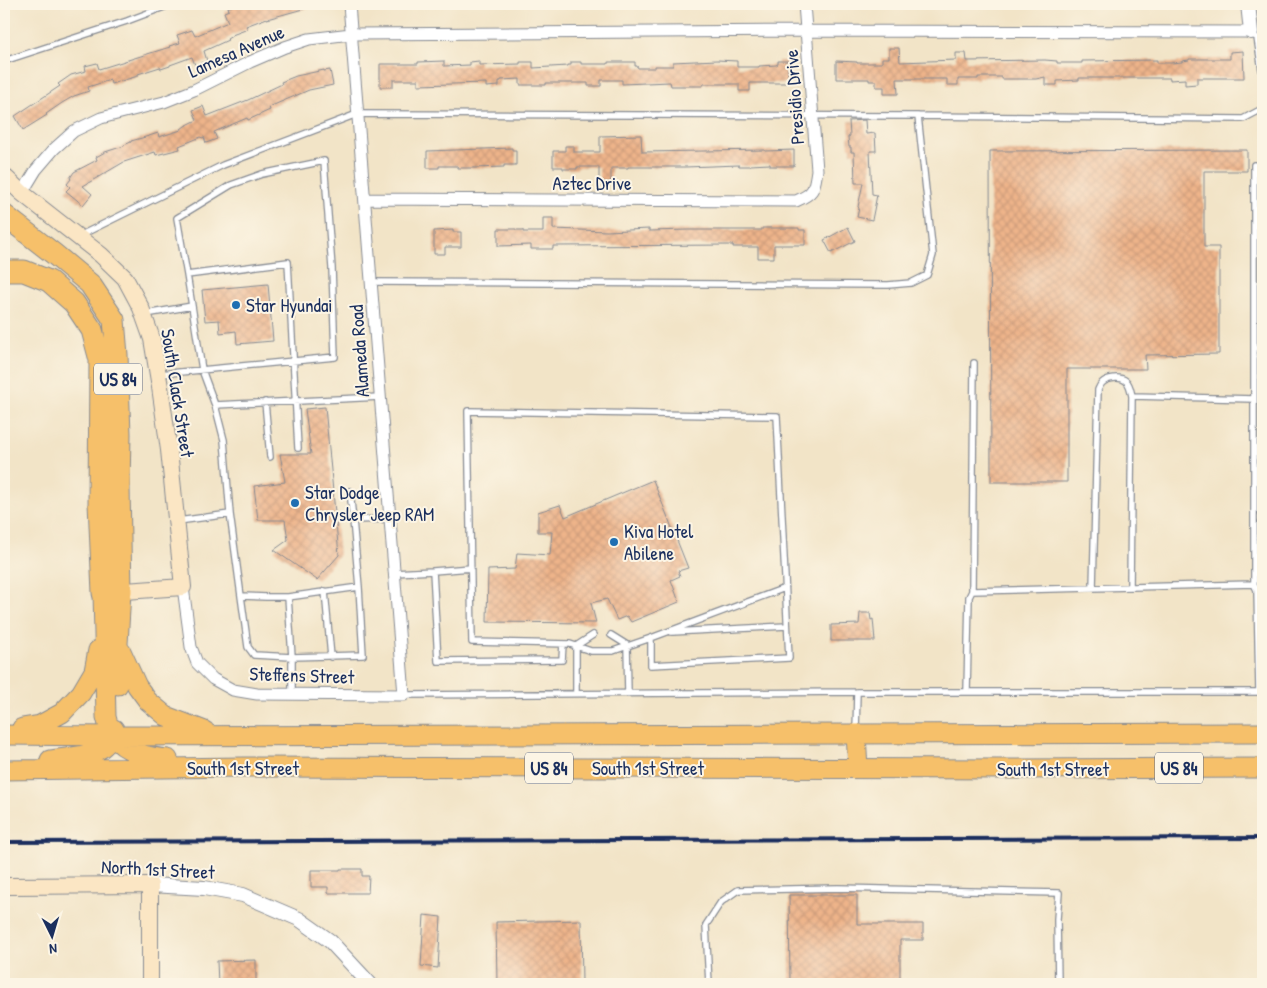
<svg xmlns="http://www.w3.org/2000/svg" width="1267" height="988" font-family="'Patrick Hand',sans-serif">
	<style>
		.building { fill: url(#building-cross-hatch) }
		.lines { fill: none; stroke-linecap: round; stroke-linejoin: round }
		.service-casing { stroke: #868a92; stroke-width: 8 }
		.minor-casing { stroke: #868a92; stroke-width: 13 }
		.tertiary-casing { stroke: #868a92; stroke-width: 16 }
		.secondary-casing { stroke: #868a92; stroke-width: 18 }
		.trunk-casing { stroke: #868a92; stroke-width: 21 }
		.motorway-casing { stroke: #868a92; stroke-width: 23 }
		.service { stroke: #fff; stroke-width: 5.5 }
		.minor { stroke: #fff; stroke-width: 11 }
		.tertiary { stroke: #fff; stroke-width: 14 }
		.secondary { stroke: #fbe6c4; stroke-width: 16 }
		.trunk { stroke: #f6c06b; stroke-width: 19 }
		.motorway { stroke: #f6c06b; stroke-width: 21 }
		.rail { stroke: #1b2f5e; stroke-width: 4 }
		.poi-dot { fill: #1f6fb2; stroke: #fcf5e5; stroke-width: 2 }
		.labels { text-anchor: middle; dominant-baseline: central; stroke-width: 4; stroke-linejoin: round; paint-order: stroke }
		.shield { fill: #fcf5e5; stroke: #5e6a86; stroke-width: 1 }
		.shield-label { font-size: 18px; font-weight: bold; fill: #1b2f5e }
		.street-label { font-size: 19px; fill: #1b2f5e; stroke: #fcf5e5 }
		.poi-label { font-size: 19px; fill: #1b2f5e; stroke: #fcf5e5; text-anchor: start }
	</style>
	<defs>
		<pattern id="building-cross-hatch" width="8" height="8" patternUnits="userSpaceOnUse" patternTransform="scale(1.25)"><rect width="8" height="8" fill="#eeb48a"/><path d="M0 0l8 8M0 8l8-8" fill="none" stroke="#cc9b7a"/></pattern>
	</defs>
	<rect width="100%" height="100%" fill="#fcf5e5"/>
	<filter id="ink" filterUnits="userSpaceOnUse"><feTurbulence type="fractalNoise" baseFrequency=".02" numOctaves="2"/><feDisplacementMap in="SourceGraphic" scale="10" xChannelSelector="R" yChannelSelector="G"/><feConvolveMatrix kernelMatrix="1 2 1 2 8 2 1 2 1" color-interpolation-filters="sRGB"/></filter>
	<filter id="wash" filterUnits="userSpaceOnUse"><feTurbulence type="fractalNoise" baseFrequency=".0096" numOctaves="4" result="noise"/><feDisplacementMap in="SourceGraphic" scale="20" xChannelSelector="R" yChannelSelector="G"/><feGaussianBlur stdDeviation="1.12" result="paint"/><feColorMatrix in="noise" values="0 0 0 0 0 0 0 0 0 0 0 0 0 0 0 0 0 1.4 0 .05"/><feComposite in="paint" operator="in"/></filter>
	<g filter="url(#wash)">
		<rect width="100%" height="100%" fill="#f2e4c7"/>
		<g id="blocks">
			<path class="building" d="M238,4H309L310,7L267,19V18L246,26L248,29L232,35V36L227,39L228,40L204,51L207,61L195,65L192,57L170,65V66L161,69L160,67L138,74V76L111,84L110,80L88,87L89,91L74,96L62,103L46,114L47,115L23,130L15,116L60,86L58,84L71,75L86,71L85,66L97,63L99,69L170,47L169,46L180,43L177,35L192,30L195,36L228,22L224,12L229,10L228,7Z
				M889,48H899L900,62L956,60V53H966L967,61L1045,60L1057,61V63H1082V61L1157,60V63H1171L1182,62V61L1189,60V59H1230V52L1243,51L1244,78H1197V84L1185,85V79L1170,80V78H1079V80L1057,81V85H1045V77L1036,79H1002V77H978V79H958V85H947V79H897L898,94H884V87H876V81H869V79H836V61L857,62V63H882V58H889Z
				M717,60L737,61V67H759V66L776,65L778,64V61H788V83H750V91H739V84H703V86H671L670,82L622,84V80H601V86H588V83H546V85H520V79L501,80V81H499V86L486,87V83L418,85V80H393V87H380V64H418V62L444,61V66L470,65V62L479,61V65L520,64V62H533V68L568,66V65H571V62H581V64H608V62H635V66H637L638,68H655V66H673V62Z
				M324,70V71L330,70L333,85L309,90L269,107L270,110L248,120L247,118L214,132L217,139L206,143L204,137L202,138L201,137L179,146L180,149L156,155L155,152L124,162L83,186L92,194L83,205L66,191L70,187L67,184L71,179L70,178L74,172L97,160L96,157L105,152L124,146V145L131,142V141L149,136L158,133L159,137L181,130V129L185,126L197,120L193,110L203,106L207,116L248,100L282,84L281,82L296,76Z
				M865,120L866,134L875,133L876,151H870L872,194L877,195L872,220L857,217L859,208L858,207L863,183H855L854,152H851V147H849L848,137L850,136L849,121Z
				M641,135L642,152L765,150V151L794,150V166H770V164L750,165V166H739V165L685,167H628V168H611V182H599V167H577V169H563V167H553V151H565V146H574V152H600V136Z
				M512,148V150H516V165H504V167L473,168H458V166H439V168H427V151Z
				M1247,150V171H1204V247H1219V354L1145,355L1146,369H1067V482H991L990,151Z
				M543,218H553V229L607,231L649,229V231L688,230H762V228H799V230H805V245H774V258H758V247H733V245L553,246V249H531V245L498,246V229H516V230H523V232H543Z
				M848,227L855,241L831,253L824,240Z
				M453,230V232H461V247H445V254H434V231Z
				M268,284L273,341L237,344L236,331L220,333L219,320L205,321L202,290Z
				M325,407L339,555L317,580L274,550L288,540L285,520H258L254,486L285,482L280,454H311L305,409Z
				M653,480L688,568L678,571L680,576L671,580L679,602L631,622L627,616L617,620L607,599L591,603L596,623L487,622L488,570L515,569L517,553L550,555L552,532H538V512L560,505L565,517Z
				M860,613H870L871,620L873,619L875,641H831V625L859,624Z
				M340,869H362V876H369L368,893H328V887H311V870H340Z
				M789,895H857V924H923V940H900V984H790Z
				M424,915L441,917L438,968L421,966Z
				M581,920L582,984H497L496,922Z
				M256,960V984H218L217,961Z"/>
		</g>
	</g>
	<g filter="url(#ink)">
		<use href="#blocks" fill-opacity="0" stroke="#868a92" stroke-width="1"/>
		<g class="lines">
			<g class="service-casing">
				<path id="service" d="M4,61L127,21L172,4
					M1254,165V584
					M79,236L223,165L357,114L918,116L1243,119L1262,109V70L1257,38L1251,32
					M371,282L888,285L911,283L927,275L933,255L918,116
					M192,306L187,275L288,262L298,448
					M146,314L192,306L202,370L215,405L380,397
					M160,374L335,357L332,268L324,161L262,174L231,185L177,218L187,275
					M1132,396L1254,399
					M265,402L270,457
					M350,491L353,520
					M230,514L241,596L266,597H288
					M178,521L230,514L224,440L215,405
					M433,571L471,568
					M394,573L433,571L438,661L562,660L563,644
					M1093,588L1098,390C1099,388 1100,385 1102,383C1107,378 1120,376 1126,381C1130,384 1131,392 1132,396L1130,587
					M325,591L331,657
					M972,591L974,363
					M241,596L248,647L254,655L292,657L363,655L359,587
					M672,632L787,626
					M611,635L627,645L628,694
					M651,638L613,651H591L570,644L472,642L468,411L777,416L789,658L651,665V638L785,588
					M576,646V694
					M576,646L593,635
					M967,692L969,597L972,591L1254,584L1257,590L1259,692
					M292,694V657L288,597L359,587L353,520L390,519
					M404,695L857,692H1263
					M856,732L857,692
					M709,984L706,925L721,902L738,890L838,888L1059,893L1057,919L1058,984
					M725,984H726"/>
			</g>
			<g class="minor-casing">
				<path id="minor" d="M22,193L36,170L54,149L74,131L101,118L164,102L194,90L250,62L285,47L309,39L351,34L807,31L1251,32
					M365,199L796,201C815,193 814,189 817,170L804,4
					M183,587L191,647L197,663L213,679L233,690L257,694L404,695L349,4"/>
			</g>
			<g class="tertiary-casing">
				<path id="tertiary" d="M1248,4L1251,32
					M150,885L204,888L243,895L299,919L330,941L370,984"/>
			</g>
			<g class="secondary-casing">
				<path id="secondary" d="M4,176L22,193L101,255L125,278L141,308L152,339L160,387L169,450L183,587L110,592
					M4,886L150,885V984"/>
			</g>
			<g class="trunk-casing">
				<path id="trunk" d="M103,593L106,717C108,723 109,731 113,736C125,753 149,757 168,759
					M121,651L137,686L148,701L166,716L205,731
					M118,685V644L121,592
					M22,728L40,725L62,713L81,693L94,671L98,650
					M856,734L858,768
					M4,735L112,736L1263,733
					M50,760C63,758 95,756 104,746C109,742 112,735 114,729
					M4,770L243,767L1007,769L1263,768"/>
			</g>
			<g class="motorway-casing">
				<path id="motorway" d="M4,215L54,254L90,284L114,320L117,355L120,434L119,486L121,592
					M4,271H24L49,281L74,303L92,330L100,360L99,503L103,593"/>
			</g>
			<use href="#service" class="service"/>
			<use href="#minor" class="minor"/>
			<use href="#tertiary" class="tertiary"/>
			<use href="#secondary" class="secondary"/>
			<use href="#trunk" class="trunk"/>
			<use href="#motorway" class="motorway"/>
			<path class="rail" d="M4,842L1263,838"/>
		</g>
	</g>
	<g class="poi-dot">
		<circle cx="236" cy="305" r="5"/>
		<circle cx="295" cy="503" r="5"/>
		<circle cx="614" cy="542" r="5"/>
	</g>
	<g class="labels">
		<g class="shield">
			<rect x="94" y="363.5" width="48" height="31" rx="4"/>
			<rect x="525" y="752.5" width="48" height="31" rx="4"/>
			<rect x="1155" y="752.5" width="48" height="31" rx="4"/>
		</g>
		<g class="shield-label">
			<text x="118" y="379">US 84</text>
			<text x="549" y="768">US 84</text>
			<text x="1179" y="768">US 84</text>
		</g>
		<g class="street-label">
			<text transform="translate(236 51) rotate(-24)">Lamesa Avenue</text>
			<text transform="translate(794 97) rotate(-94)">Presidio Drive</text>
			<text x="592" y="183">Aztec Drive</text>
			<text transform="translate(359 351) rotate(-94)">Alameda Road</text>
			<text transform="translate(178 393) rotate(81)">South Clack Street</text>
			<text transform="translate(302 675) rotate(2)">Steffens Street</text>
			<text x="243" y="768">South 1st Street</text>
			<text x="648" y="768">South 1st Street</text>
			<text x="1053" y="769">South 1st Street</text>
			<text transform="translate(158 869) rotate(3)">North 1st Street</text>
		</g>
		<g class="poi-label">
			<text x="246" y="305">Star Hyundai</text>
			<text x="305" y="492">Star Dodge<tspan x="305" dy="22">Chrysler Jeep RAM</tspan></text>
			<text x="624" y="531">Kiva Hotel<tspan x="624" dy="22">Abilene</tspan></text>
		</g>
	</g>
	<rect width="1267" height="988" fill="none" stroke="#fcf5e5" stroke-width="20"/>
	<g transform="translate(52 936) rotate(175)" stroke="#fcf5e5" stroke-width="4" paint-order="stroke">
	<path d="M0-4L9 19L0 12L-9 19Z" fill="#1b2f5e"/>
	<text y="-8" font-size="14" font-weight="bold" text-anchor="middle" fill="#1b2f5e">N</text>
	</g>
</svg>
